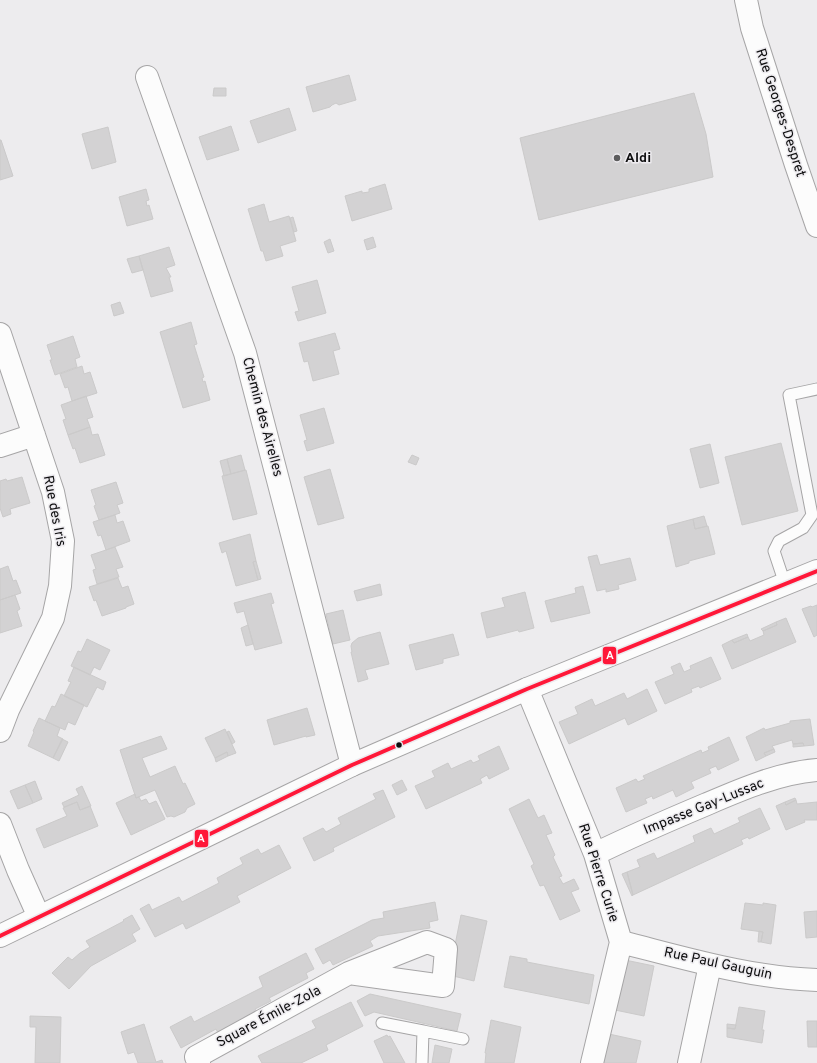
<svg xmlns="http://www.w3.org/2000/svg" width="817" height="1063" font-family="Overpass,sans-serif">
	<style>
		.building { fill: #d3d2d3; stroke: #cbcaca }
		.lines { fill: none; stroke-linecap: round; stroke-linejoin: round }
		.lane-casing { stroke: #a6a5a6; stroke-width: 13 }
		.street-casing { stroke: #a6a5a6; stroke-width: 24 }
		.secondary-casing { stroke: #a6a5a6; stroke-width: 24 }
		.lane { stroke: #fcfcfc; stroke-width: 11 }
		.street { stroke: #fcfcfc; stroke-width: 22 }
		.secondary { stroke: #fcfcfc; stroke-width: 22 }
		.bus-1-casing { stroke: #edebef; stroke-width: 7 }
		.bus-1 { stroke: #ff1839; stroke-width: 4 }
		.poi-dot { fill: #5c5c5d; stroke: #edebef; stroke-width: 1.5 }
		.bus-dot { fill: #0e0e0f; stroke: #edebef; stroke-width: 1.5 }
		.labels { text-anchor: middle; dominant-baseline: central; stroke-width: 3; stroke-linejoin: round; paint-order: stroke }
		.street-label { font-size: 14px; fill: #0e0e0f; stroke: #edebef }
		.poi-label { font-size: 14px; font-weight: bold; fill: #0e0e0f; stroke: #edebef; text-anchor: start }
		.line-badge { stroke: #edebef; stroke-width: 1.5 }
		.badge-label { font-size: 11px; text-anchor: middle; font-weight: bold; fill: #fff }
	</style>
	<rect width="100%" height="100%" fill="#edecee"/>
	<path class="building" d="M349,75L356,100L339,105L336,103L332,105L330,107L313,112L306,87Z
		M214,88H226V96H213Z
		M694,93L706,134L713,177L539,220L520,138Z
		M289,108L296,130L258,143L250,121Z
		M231,126L239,150L207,160L199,137Z
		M108,127L116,162L92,169L82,134Z
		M0,140H1L13,176L0,180Z
		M385,184L392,209L352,221L345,196L362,191V193L369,192V189Z
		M146,189L149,200L146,201L147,206L149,205L153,219L127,226L119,197Z
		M264,204L269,222L289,216L296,241L280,246L283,256L266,261L263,251H261L248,209Z
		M293,217L297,231L294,232L290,218Z
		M373,237L376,247L367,250L364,240Z
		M330,239L334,251L328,253L324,242Z
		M169,247L175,265L166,268L171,277H169L173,291L151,297L139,256Z
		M139,256L143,270L132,273L127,259Z
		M317,280L326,313L298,321L295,312L299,311L292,287Z
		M120,302L124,313L114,316L111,305Z
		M191,322L197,344L194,345L204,377L202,378L203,382L205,381L210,400L183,408L160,332Z
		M335,333L340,349L333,351L339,374L313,381L308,361L304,362L299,343Z
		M73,336L80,357L75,359L77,367L55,375L50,360H52L47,345Z
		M82,366L84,374L90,372L97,393L72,401L68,387L65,388L60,374Z
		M86,396L93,417L87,419L90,427L68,435L63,420L66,419L61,405Z
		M324,408L334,443L307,451L304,441L307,440L300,415Z
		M90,427L92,435L98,434L105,455L80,463L75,448L73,449L68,435Z
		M781,443L798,511L742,525L725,457Z
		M710,444L719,483L700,488L690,449Z
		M241,455L245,470L231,474L227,459Z
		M412,455L419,458L416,465L408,462Z
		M227,459L231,474L224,476L220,461Z
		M330,469L344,518L318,525L304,477Z
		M246,470L257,514L233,520L222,476Z
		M22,477L30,503L10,509L11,514L3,517L0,508V481L6,479L7,481Z
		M116,482L123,503L117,505L120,513L99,520L94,506L96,505L91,490Z
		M115,515L117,523L123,521L130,541L106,550L101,535L98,536L93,522Z
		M704,516L707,526L695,529L693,519Z
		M693,519L695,529L708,526L715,554L689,561V563L676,567L667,526Z
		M250,534L256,561L253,562L258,580L236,586L226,551L222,553L219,543Z
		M115,547L123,567L116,569L119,577L97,584L93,570L96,569L91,555Z
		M597,555L600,565L630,558L636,580L618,585L619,589L606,592V589L597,591L588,557Z
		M256,561L261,579L258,580L253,562Z
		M8,566L13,581L16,580L21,593L0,600V569Z
		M118,578L122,588L128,586L134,604L126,607V608L102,616L96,600L94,601L89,587Z
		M380,584L382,595L357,601L354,591Z
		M583,586L590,613L551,622L545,601L576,593L575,588Z
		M525,592L534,628L519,632L518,630L487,638L481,613L505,607L502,598Z
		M271,593L274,603L271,604L282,643L255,650L244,611L237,613L234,603Z
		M15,595L20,609L17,611L22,626L0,633V600Z
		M817,605V635L814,637L802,609L811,606L812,607Z
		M343,610L350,640L333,644L326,614Z
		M786,618L796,642L732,669L722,645L732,640L734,643L748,637L750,641L764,635L763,631L777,625L776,622Z
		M776,622L777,625L763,631L761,629Z
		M248,625L253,644L246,646L241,628Z
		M380,632L389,664L365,670L368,679L358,682L351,652H352L351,646L352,643L358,638Z
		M453,634L459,655L443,659V663L416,670L409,645Z
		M747,634L748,637L734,643L732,640Z
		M87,639L110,650L100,670L94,667L90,675L71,666L78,651L81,652Z
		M711,657L721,679L700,688L699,686L691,689L692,692L665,704L655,682L674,674L671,667L680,663L684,672L691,669L690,666Z
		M74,667L106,682L103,690L97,687L87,707L64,696L71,682L68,681Z
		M647,689L657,711L628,725L625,718L569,744L559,722L578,714L575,707L592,699L595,706L624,693L627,699Z
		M61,694L84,705L75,725L68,722L65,730L45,721L52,706L55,707Z
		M307,708L315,735L306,737V736L274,745L267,720Z
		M39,718L60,728L57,736L63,739L53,758L28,746L34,732L33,731Z
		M810,719L814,745L804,746L803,743L793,744L792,740L772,746L774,749L764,753L766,756L756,761L746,737L764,728L765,730L790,723V721Z
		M225,729L236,753L228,756L227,752L215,758L205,738Z
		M229,731L235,742L232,744L227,732Z
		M161,736L167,749L142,758L150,777L175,766L183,784L185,783L195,804L187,808L185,812L174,817L171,816L167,817L155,790L136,798L120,750Z
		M729,737L739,760L718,770L716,766L709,769L711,773L691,782L694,788L676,797L673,790L653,799L652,796L645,799L647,803L626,812L616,788L636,779L638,782L645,779L643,776L701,750L702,753L709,750L708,747Z
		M62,739L68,742L59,761L53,758Z
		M803,743L804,746L793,747V744Z
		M499,746L509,769L489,779L487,775L480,779L482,783L426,809L415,786L435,777L432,771L448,763L451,769L471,760L473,763L480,760L478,756Z
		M774,749L775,752L766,756L764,753Z
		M227,752L228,756L216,762L215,758Z
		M402,780L407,790L397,795L392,785Z
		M35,781L42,799L33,803L25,785Z
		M25,785L33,803L18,809L10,791Z
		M82,786L91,806L80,810L77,802L64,807L62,803L79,795L76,789Z
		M383,790L395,817L333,848L334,851L314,861L303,838L323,828L326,832L341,824L338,818L376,799L373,794Z
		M135,794L136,798L139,797L141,801L146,799L149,804L156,801L165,819L131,835L116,803Z
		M795,798L796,800L786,805L785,802Z
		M529,799L538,818L544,815L552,833L546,835L555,855L553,857L562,876L559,877L563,884L574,879L579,889L571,892L580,911L560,920L544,885L540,886L531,866L534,864L509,809Z
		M796,800L797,804L817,802V820H804L805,822L786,830L776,806L785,802L786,805Z
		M77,802L80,810L90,806L98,826L44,848L36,829L67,816L63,808Z
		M760,808L770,829L749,839L748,837L741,840L743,844L633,895L627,872L640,867L637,860L654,853L657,859L695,842L693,836L711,828L714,834L740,822L738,818Z
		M279,845L291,868L237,896L240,902L186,929L183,923L155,937L140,909L149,904L152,910L179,897L182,902L219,883L217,878L243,864L240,858L258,849L261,854Z
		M627,872L633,895L632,896L622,874Z
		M435,902L438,920L429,922L430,928L378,936L370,941L373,946L333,965L330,960L323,964L315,949L372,920L384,918L383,912Z
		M745,903L763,905V903L776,905L771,944L761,942L763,932L741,929Z
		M817,911V937L806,938L804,912Z
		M132,915L140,929L132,934L136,941L91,966L69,989L52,973L68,957L72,960L80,953L90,947L86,941L124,921L123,920Z
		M461,915L487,921L474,981L449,975Z
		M759,931L763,932L761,942H758Z
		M306,953L314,969L306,973L308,978L269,998L271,1001L255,1009L258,1015L219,1035L216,1029L181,1048L170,1027L191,1016L194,1022L263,987L259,977Z
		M510,956L527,959V962L594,975L589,1004L504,987Z
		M625,960L654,966L644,1016L615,1010Z
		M370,994L461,1014L457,1031L374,1012L365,1016L357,1001Z
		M351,1002L363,1026L326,1045L328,1050L301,1063H262L258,1056L316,1028L312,1021Z
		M739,1007L765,1011L762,1030H764L762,1043L727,1037V1028L735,1029Z
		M30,1016L61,1017L60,1063H35L36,1027H30Z
		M491,1020L521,1027L514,1063H485L486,1053H485Z
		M807,1021H817V1047H808Z
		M144,1024L156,1062L162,1060L163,1063H138L134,1052L128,1054L121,1032Z
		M727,1024L736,1025L735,1029L727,1028Z
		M609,1034L641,1041L636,1063H603Z
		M387,1035L388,1037L390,1036L405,1063H384L374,1041Z
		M435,1045L452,1049L449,1063H432Z"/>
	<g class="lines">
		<g class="lane-casing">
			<path id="lane" d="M785,584L774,551L779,541L803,528L812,515L789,395L817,389
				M382,1023L423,1031L422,1063
				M423,1031L463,1039"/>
		</g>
		<g class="street-casing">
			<path id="street" d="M147,77L245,353L352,765
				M0,334L53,492L63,541L60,586L53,618L8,710L0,731
				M0,446L34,435
				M527,689L595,854L621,942L592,1063
				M0,824L18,870L39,917
				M595,854C632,836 669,820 707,804C742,789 779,773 817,770
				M621,942C685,958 750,978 817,980
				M199,1063L196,1057L349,973L427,942L446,949L443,986L349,973
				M689,1063L710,965"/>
		</g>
		<g class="secondary-casing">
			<path id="secondary" d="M746,0L752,28L796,165L817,226
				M0,936L352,765L527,689L817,571"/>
		</g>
		<use href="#lane" class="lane"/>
		<use href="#street" class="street"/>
		<use href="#secondary" class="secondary"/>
		<g class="bus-1-casing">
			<path id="bus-1" d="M0,936L352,765L527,689L817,571"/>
		</g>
		<use href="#bus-1" class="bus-1"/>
	</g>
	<circle class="poi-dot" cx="617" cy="158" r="4"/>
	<circle class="bus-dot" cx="399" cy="745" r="3.5"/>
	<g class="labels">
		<g class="street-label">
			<text transform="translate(780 113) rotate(72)">Rue Georges-Despret</text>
			<text transform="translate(262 417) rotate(75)">Chemin des Airelles</text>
			<text transform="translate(54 511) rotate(79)">Rue des Iris</text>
			<text transform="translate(704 807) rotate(-22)">Impasse Gay-Lussac</text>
			<text transform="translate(598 873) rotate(72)">Rue Pierre Curie</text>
			<text transform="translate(718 964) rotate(12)">Rue Paul Gauguin</text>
			<text transform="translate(269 1017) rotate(-28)">Square Émile-Zola</text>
		</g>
		<g class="poi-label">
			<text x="625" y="158">Aldi</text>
		</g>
	</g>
	<g class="line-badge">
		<rect x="602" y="646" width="15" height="19" rx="4" fill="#ff1839"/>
		<rect x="194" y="829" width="15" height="19" rx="4" fill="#ff1839"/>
	</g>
	<g class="badge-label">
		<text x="610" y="659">A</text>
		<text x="201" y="842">A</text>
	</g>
</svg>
